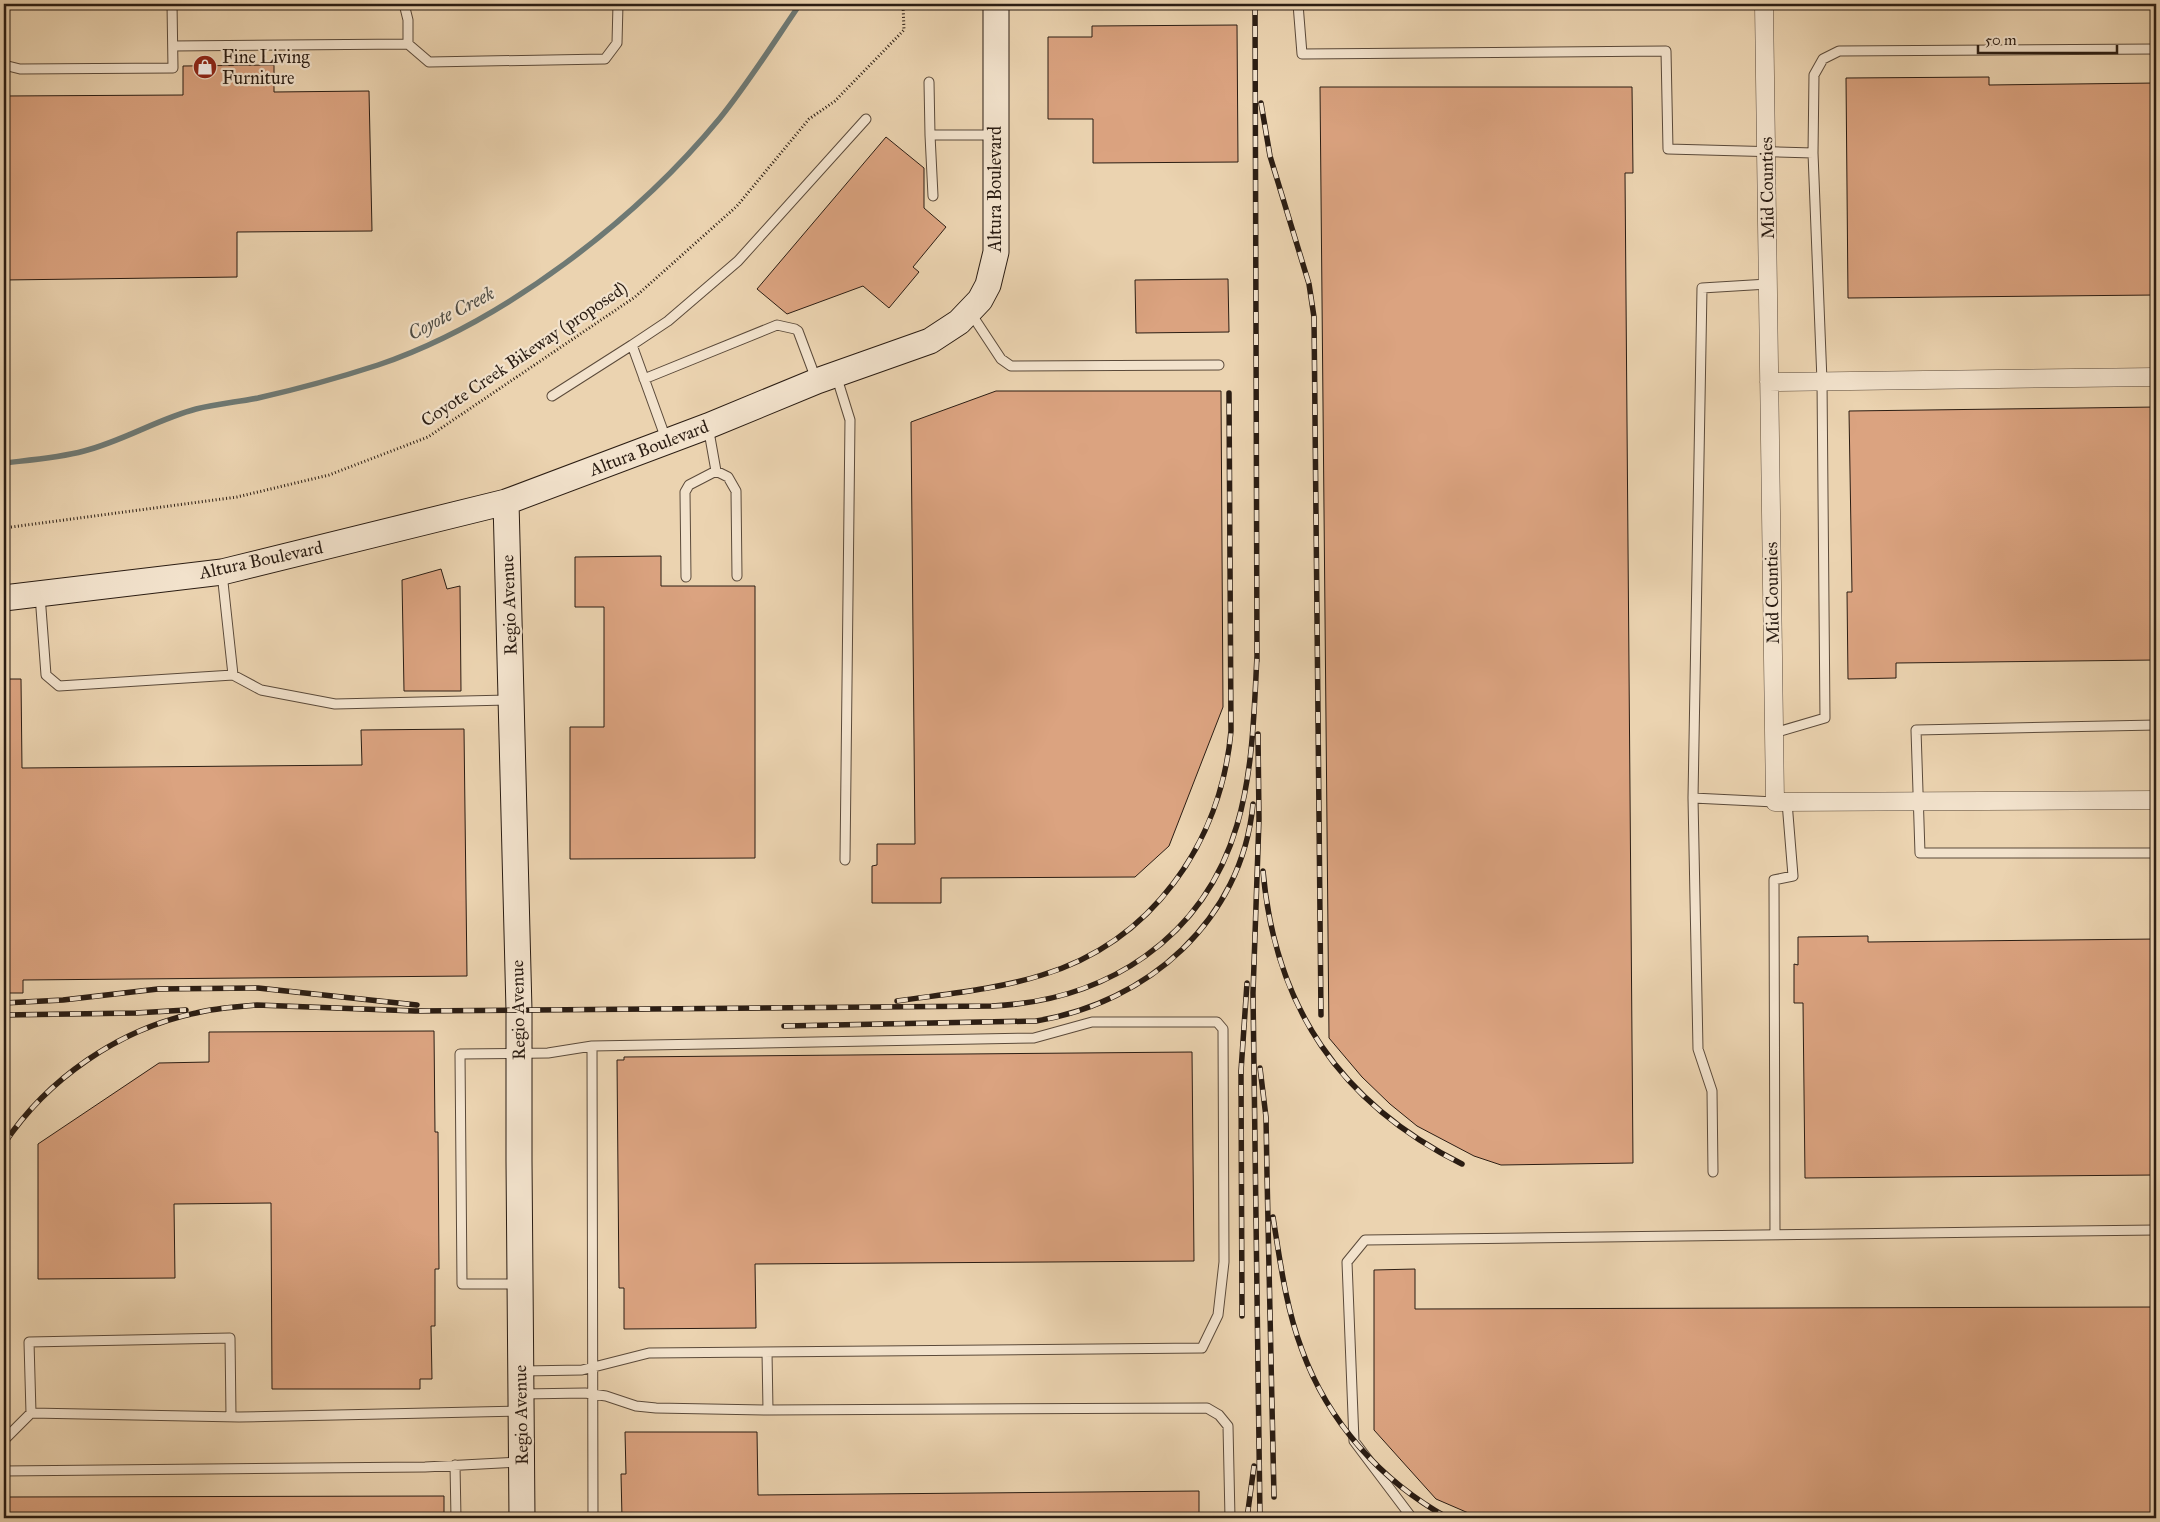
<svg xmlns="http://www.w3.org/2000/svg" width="2160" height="1522" font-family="'IM FELL Great Primer',serif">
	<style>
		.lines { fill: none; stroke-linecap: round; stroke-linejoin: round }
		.stream { stroke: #6e7974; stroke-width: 5.5 }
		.building { fill: #dba380; stroke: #2b1d13 }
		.lane-casing { stroke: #5b4a3a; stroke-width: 11 }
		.street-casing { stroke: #5b4a3a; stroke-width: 19 }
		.secondary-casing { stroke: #2b1d13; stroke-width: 27 }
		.path { stroke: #2b1d13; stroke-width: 3; stroke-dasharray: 1 2.5; stroke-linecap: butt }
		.lane { stroke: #f2e2cc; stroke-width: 9 }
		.street { stroke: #f2e2cc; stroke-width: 18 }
		.secondary { stroke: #f2e2cc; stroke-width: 25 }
		.rail-casing { stroke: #2b1d13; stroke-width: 5.5 }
		.rail { stroke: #f2e2cc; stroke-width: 4; stroke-dasharray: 11; stroke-linecap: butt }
		.labels { text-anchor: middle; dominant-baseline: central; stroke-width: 4.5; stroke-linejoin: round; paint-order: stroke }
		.poi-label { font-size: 18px; fill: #2b1d13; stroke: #f2e2cc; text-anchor: start }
		.street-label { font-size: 18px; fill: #2b1d13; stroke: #f2e2cc }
		.water-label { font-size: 19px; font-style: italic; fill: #4d4b43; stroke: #f2e2cc }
	</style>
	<rect width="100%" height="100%" fill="#ebd3b0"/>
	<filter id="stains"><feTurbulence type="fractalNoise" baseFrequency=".004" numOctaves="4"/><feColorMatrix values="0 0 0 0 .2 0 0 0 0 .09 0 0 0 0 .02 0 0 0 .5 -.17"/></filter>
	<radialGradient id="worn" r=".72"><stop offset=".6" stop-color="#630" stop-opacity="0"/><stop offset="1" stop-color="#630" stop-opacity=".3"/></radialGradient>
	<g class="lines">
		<path class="stream" d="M4,463C30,460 58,458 84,451C123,441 158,419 196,409C216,404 237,402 258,398C298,389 338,378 378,365C504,322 636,220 720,118C749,82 774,42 800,4"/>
	</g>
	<path class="building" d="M1237,25L1238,162L1093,163V119H1048V37H1092V26Z
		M274,65V92L369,91L372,231L237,232V277L4,280V96L183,95V66Z
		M1989,77V85L2156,83V295L1848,298L1846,78Z
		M1320,87H1632L1633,173H1625L1633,1163L1501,1165L1474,1156L1417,1126L1390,1104L1362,1077L1329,1038Z
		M886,137L924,168V208L946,227L913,267L919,272L889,308L863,286L787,314L757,289Z
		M1228,279L1229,332L1136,333L1135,280Z
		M996,391H1221L1223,707L1169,846L1135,877L941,878V903H872V866L877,865V844H915L911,422Z
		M2156,407V660L1896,663V678L1848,679L1847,592H1852L1849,411Z
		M661,556V586H755V858L570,859V727H604V607H575V557Z
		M441,569L447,589L460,586L461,691H404L402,580Z
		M4,679H21L22,768L362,765L361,730L464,729L467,976L23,980V993H4Z
		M1868,936V942L2156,939V1175L1805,1178L1803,1003H1794V964L1798,965V937Z
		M434,1031L435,1132H438L439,1269H435V1326H431L432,1379H420V1389H272L271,1203L174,1204L175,1278L38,1279V1144L159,1063L209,1062V1032Z
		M1192,1052L1194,1261L755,1264L756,1328L624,1329V1288H619L617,1060H624V1057Z
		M1415,1269V1309L2156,1307V1518H1480L1436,1499L1374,1430V1270Z
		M625,1432H757L758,1495L1199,1491V1518H622L621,1474H626Z
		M444,1496V1518H4V1497Z"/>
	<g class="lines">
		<g class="lane-casing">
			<path id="lane" d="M404,4L408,20V44
				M1298,4L1302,54L1666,51L1668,149L1813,153L1814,75L1823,59L1839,51L2156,49
				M173,46L408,44L429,62L605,59L617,43L618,4
				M4,65L20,69L173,68L172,4
				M929,82L930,135H995
				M930,135L933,196
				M1768,284L1702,288L1693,798L1775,802
				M970,312L1001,359L1011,366L1219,365
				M836,375L850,420L845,860
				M644,379L777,325L795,329L798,331L816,379
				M552,396L632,345
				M708,426L716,471L728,477L736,491L737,576
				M666,439L632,345L668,321L738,261L866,119
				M686,577L685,492L689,485L716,471
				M40,595L46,675L59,686L233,675L222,573
				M233,675L261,690L335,704L508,700
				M2156,725L1916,730L1920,853H2156
				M1774,733L1825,718L1822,381L1813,153
				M1693,798L1698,1049L1712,1091L1713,1172
				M592,1046L593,1518
				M1775,1235L1774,880L1793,876L1787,802
				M519,1284H462L460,1054L548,1053L592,1046L1034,1038L1092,1022H1217L1223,1029L1224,1262L1218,1315L1202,1348L649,1353L582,1370L523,1371
				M767,1352L768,1410
				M522,1394L585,1393L606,1396L636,1406L656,1408L768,1410L1207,1408L1219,1415L1228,1426L1230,1518
				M31,1413L29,1342L230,1338L231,1416
				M4,1440L31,1413L239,1417L521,1411
				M455,1465L456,1518
				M4,1471L425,1467L519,1462
				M1412,1518L1354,1441L1347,1262L1365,1240L2156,1230"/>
		</g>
		<g class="street-casing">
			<path id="street" d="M1764,4L1775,802L2156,800
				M1769,382L2156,377"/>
		</g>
		<g class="secondary-casing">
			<path id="secondary" d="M506,502L519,1010V1161L522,1518
				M4,598L222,572L506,502L708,426L817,381L930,341L959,322L980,300L988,285L996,252V4"/>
		</g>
		<path class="path" d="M4,528L237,497L329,475L428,437L635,297L737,206L809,119L835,101L904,30L903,4"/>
		<use href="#lane" class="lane"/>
		<use href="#street" class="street"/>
		<use href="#secondary" class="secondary"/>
		<g class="rail-casing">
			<path id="rail" d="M1255,4L1257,661
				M1261,103L1270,156L1309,284L1314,317L1321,1015
				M1258,734L1259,819L1253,993L1260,1518
				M1263,871C1275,1007 1340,1103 1462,1164
				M897,1001C945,994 995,990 1042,975C1152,942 1221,843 1231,731L1229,393
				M4,1003L63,1000L158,989L258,988L417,1005
				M4,1015L136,1013L186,1010
				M784,1026L1036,1021C1148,1003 1242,920 1253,804
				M1260,1068L1266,1117L1267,1175L1274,1497
				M4,1144C47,1079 119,1029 196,1013C216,1008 236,1007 257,1005L415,1011L992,1006C1106,1001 1204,939 1237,825C1253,771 1254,713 1257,656
				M1273,1217C1280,1261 1286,1308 1302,1350C1328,1422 1381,1481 1448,1518
				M1242,1316L1241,1071L1247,983
				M1247,1518L1254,1466"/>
		</g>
		<use href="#rail" class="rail"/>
	</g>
	<defs>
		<g id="shop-disc" transform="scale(1.25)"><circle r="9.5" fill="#8f2418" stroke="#f2e2cc"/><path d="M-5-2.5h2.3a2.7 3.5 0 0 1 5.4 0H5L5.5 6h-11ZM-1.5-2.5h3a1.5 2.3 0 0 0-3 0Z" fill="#fff"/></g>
	</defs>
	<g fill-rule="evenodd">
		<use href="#shop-disc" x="205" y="67"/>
	</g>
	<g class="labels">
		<g class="poi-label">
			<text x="222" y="57">Fine Living<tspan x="222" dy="21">Furniture</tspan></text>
		</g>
		<g class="street-label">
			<text transform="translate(1767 188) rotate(-91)">Mid Counties</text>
			<text transform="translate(995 189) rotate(-90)">Altura Boulevard</text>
			<text transform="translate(524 354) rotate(-34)">Coyote Creek Bikeway (proposed)</text>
			<text transform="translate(649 448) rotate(-21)">Altura Boulevard</text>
			<text transform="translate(261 560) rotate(-12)">Altura Boulevard</text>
			<text transform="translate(1772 593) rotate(-91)">Mid Counties</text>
			<text transform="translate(509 605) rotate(-92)">Regio Avenue</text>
			<text transform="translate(518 1010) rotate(-91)">Regio Avenue</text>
			<text transform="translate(521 1415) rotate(-91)">Regio Avenue</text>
		</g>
		<g class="water-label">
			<text transform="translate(451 313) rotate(-27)">Coyote Creek</text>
		</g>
	</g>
	<rect width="2160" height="1522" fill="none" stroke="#ebd3b0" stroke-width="20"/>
	<rect x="5" y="5" width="2150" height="1512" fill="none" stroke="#2b1d13" stroke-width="2.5"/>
	<rect x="10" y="10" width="2140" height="1502" fill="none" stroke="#2b1d13"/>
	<path d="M1978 45v8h139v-8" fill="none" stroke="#2b1d13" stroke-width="2.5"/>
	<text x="1985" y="45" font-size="15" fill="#2b1d13" stroke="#f2e2cc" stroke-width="4" paint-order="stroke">50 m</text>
	<rect width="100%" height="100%" filter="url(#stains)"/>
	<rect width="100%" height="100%" fill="url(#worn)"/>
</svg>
